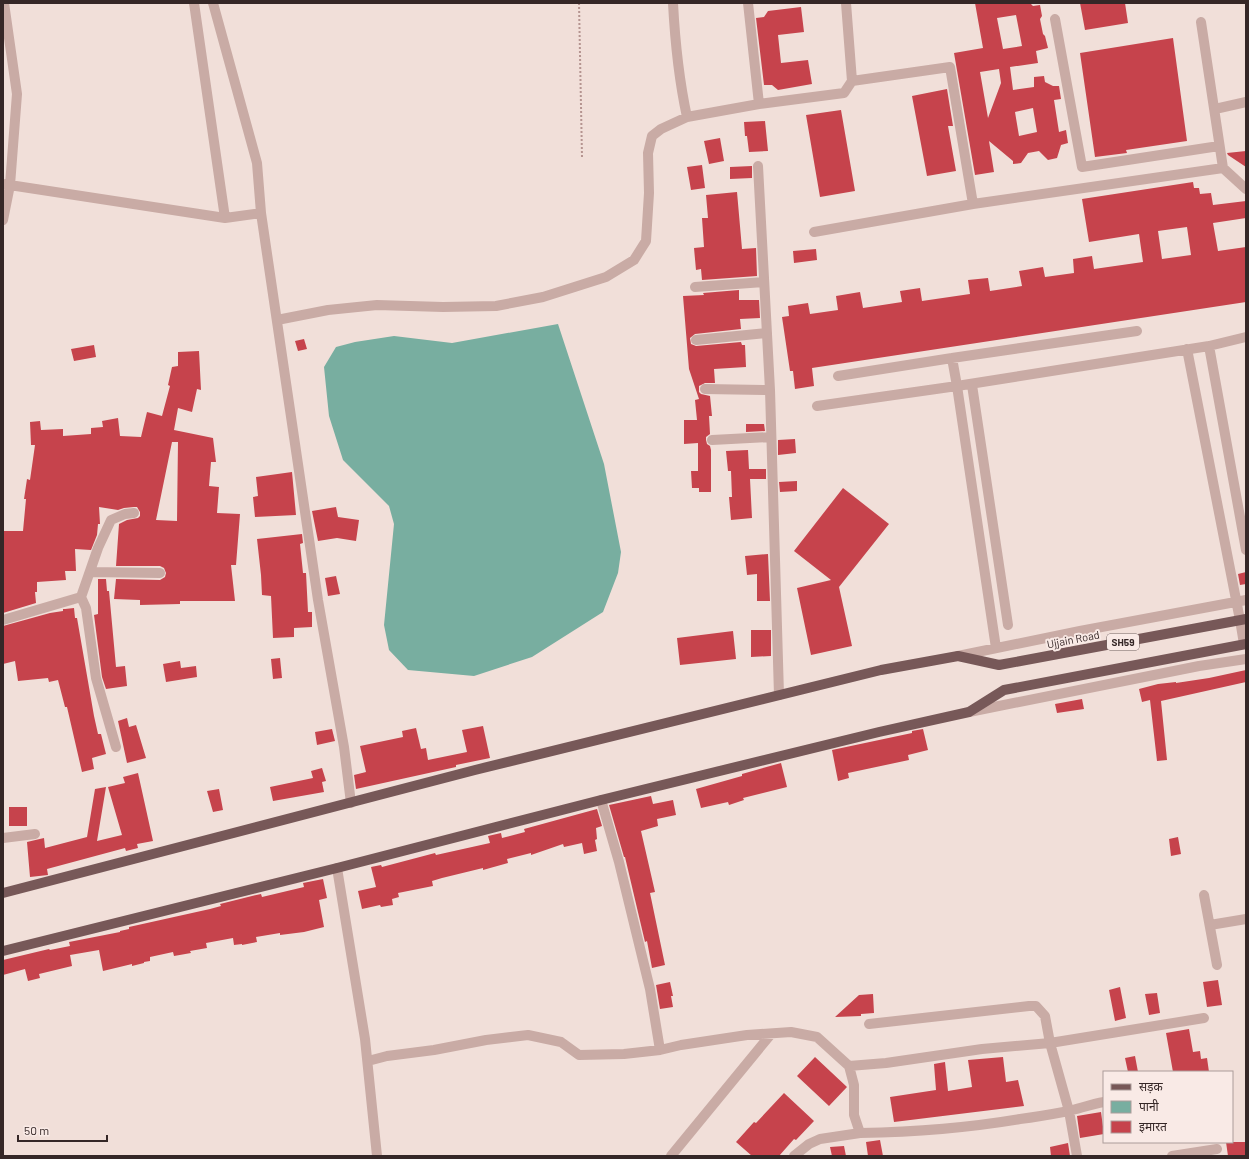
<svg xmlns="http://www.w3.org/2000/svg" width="1249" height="1159" font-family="Barlow,'Noto Sans Devanagari',sans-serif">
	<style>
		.water { fill: #78aea0 }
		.building { fill: #c6434c; fill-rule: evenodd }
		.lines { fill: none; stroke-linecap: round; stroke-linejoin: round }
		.path { stroke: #b59490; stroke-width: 2; stroke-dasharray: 2 2; stroke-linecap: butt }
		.minor { stroke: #c9aba5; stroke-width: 10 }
		.major { stroke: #775858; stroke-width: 10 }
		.labels { text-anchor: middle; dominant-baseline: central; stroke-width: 4; stroke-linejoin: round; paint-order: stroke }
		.shield { fill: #f9eae6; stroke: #706260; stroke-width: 1 }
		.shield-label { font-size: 10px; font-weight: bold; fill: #352727 }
		.street-label { font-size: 11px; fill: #352727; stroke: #f9eae6 }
	</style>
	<rect width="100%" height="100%" fill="#f1dfd9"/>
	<path class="water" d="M558,324L604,464L621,552L618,573L603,612L532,657L474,676L408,670L389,650L384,625L394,524L389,506L343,460L329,416L324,367L336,347L355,342L394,336L452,343Z"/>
	<path class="building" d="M975,3H1030L1033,6L1040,5L1042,16L1040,19L1043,34L1045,36L1048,48L1036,51L1038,63L1010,67L1013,90L1034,87V77L1044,76L1045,82L1053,86H1059L1061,99L1054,100L1059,132L1066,130L1068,143L1061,145L1057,158L1048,160L1039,151L1028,153L1021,163L1013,164V161L989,141L994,172L975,175L954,53L983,48ZM1016,15L1022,46L1003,49L997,18ZM999,69L1001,83L988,118L980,72ZM1033,108L1037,132L1019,136L1015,112Z
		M1080,3H1125L1128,23L1085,30Z
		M801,7L804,32L778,35L781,63L808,60L812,84L778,90L772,85H764L756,18L764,17L768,11Z
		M1173,38L1187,141L1126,150L1127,153L1095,157L1080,53Z
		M947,89L953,126H948L956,171L927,176L912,96Z
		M841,110L855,191L820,197L806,115Z
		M765,121L768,151L749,152L747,136H745L744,122Z
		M720,138L724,161L709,164L704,141Z
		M1246,151V167L1228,155L1227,153Z
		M702,165L705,188L691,190L687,167Z
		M752,166V178L730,179V167Z
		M1193,182L1194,188H1199L1200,194L1211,193L1213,205L1246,201V218L1213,223L1218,251L1246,247V302L812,368L814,386L795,389L793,371H790L782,317L789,316L788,306L808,303L810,314L838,310L836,296L860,292L863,308L902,302L900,291L920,288L922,301L970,294L968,280L988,278L990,291L1022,286L1019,271L1043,267L1045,277L1074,273L1073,259L1092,256L1094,269L1143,262L1139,234L1089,242L1082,199ZM1187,227L1191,255L1162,259L1158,231Z
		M737,192L742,249L756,248L757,276L702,280L701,269L696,270L694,248L704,247L702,218H708L706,195Z
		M816,249L817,260L794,263L793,251Z
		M739,290V300H759L760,318L740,319L741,329L695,334L690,338L691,344L696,346L741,342L742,345H745L746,367L714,369L715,383H705L699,386V392L701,394L710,396L712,416H709L710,434L706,437V440L707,444L710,446L711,450V492H699V488H692L691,471H698V443L684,444V420H697L695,400L699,399L689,369L683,296L704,295L703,293Z
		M304,339L307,349L298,351L295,341Z
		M94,345L96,357L74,361L71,349Z
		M199,351L201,390L197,389L192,412L178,408L174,430L213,438L216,462H211L209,486L219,487L217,513L240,514L236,565H231L235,601H180V604L140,605V600L114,599L116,579L160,580L165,577L166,573L164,568L160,566H116L119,524L127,520L138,518L140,516V512L137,507H134L124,508L118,510L99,507L100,524H98L97,535L91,550L75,549L76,571H65L66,580L37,582V592H35L36,603L3,613V531H23L26,499H24L27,479L30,480L35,445H31L30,422L40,421L41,430L63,429V436L91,434V428L103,427L102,421L118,418L120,436L141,437L147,412L162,416L170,386L168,385L172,367L178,366V352ZM172,442H178L177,521L156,520Z
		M746,424H764L765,431L746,432Z
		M795,439L796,453L778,455V440Z
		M748,450L749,469H766V479H750L752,518L731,520L729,497H732L731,471H728L726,451Z
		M292,472L296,515L255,517L253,497L258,496L256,477Z
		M797,481V491L780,492L779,482Z
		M843,488L889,524L839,587L852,646L811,655L797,588L831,580L794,551Z
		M336,507L338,517L359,520L356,541L337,538L318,541L312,511Z
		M302,534L303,543L300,544L303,573H306L308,612H312V627L294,628V637L273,638L271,596L262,595L261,575L257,539Z
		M768,554L770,601H757V574L747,575L745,556Z
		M1246,572V584L1240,585L1238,574Z
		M336,576L340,594L328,596L325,578Z
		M98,579H106L107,591H109L116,667L125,666L127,686L106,689L102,677L94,615L98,614Z
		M74,608L75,618H77L94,716L98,734H101L106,754L92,758L94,769L82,772L67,707H65L58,680L49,682L48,678L18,681L15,661L3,664V626L50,613L63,611V609H65Z
		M751,630H771V656L751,657Z
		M733,631L736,659L680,665L677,638Z
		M280,658L282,678L273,679L271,659Z
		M180,661L181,668L196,666L197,677L166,682L163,664Z
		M1246,670V682L1161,701L1167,760L1157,761L1150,700L1142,702L1139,689L1158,684L1176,682V683L1209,678Z
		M1082,699L1084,709L1057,713L1055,704Z
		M127,718L129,727L136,725L146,758L127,763L118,721Z
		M483,726L490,758L456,765V767L356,789L354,775L366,772L360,746L403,737L402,731L416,728L421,749L426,748L428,760L467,752L462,730Z
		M332,729L335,741L317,745L315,732Z
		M923,729L928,750L908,755L909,760L848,773L849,778L838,781L832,750L912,733V731Z
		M781,763L787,787L743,798L744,800L729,805L728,802L701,808L696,789L742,776V774Z
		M322,768L326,781L322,782L324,792L273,801L270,787L313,778L311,771Z
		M138,773L153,841L137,844L138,848L126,851L125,848L47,869L48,875L30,877L27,842L44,838L45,848L87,837L95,789L106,787L97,841L122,835L108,787L125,783L123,777Z
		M219,789L223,810L213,812L207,791Z
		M651,796L653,804L673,800L676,815L657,819L658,826L641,831L655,892L650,893L665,965L652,968L647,941L645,942L625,857H624L609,805Z
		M9,807H27V826H9Z
		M597,809L602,826L596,828L597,839L595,840L597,851L584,854L582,843L564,847L563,844L531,855V853L507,859L508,863L483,870V868L442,878L432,881L433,886L398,893L399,897L392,899L393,905L381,907L380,905L362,909L358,891L376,887L371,867L381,865L382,867L435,853L436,855L490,843L488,836L501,833L502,838L525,832L524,829Z
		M1178,837L1181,854L1171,856L1169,839Z
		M323,879L327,898L319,900L324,927L304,932L280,935V933L256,937L257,942L242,945V944L234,945L233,938L206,943L207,948L190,951L191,953L174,956L173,952L150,957V961L144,962V963L132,966V964L103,971L99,950L70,955L72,966L39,974L40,978L28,981L25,969L3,975V960L49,949L50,950L70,946L69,942L120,932V931L129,929V927L210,909L221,906L220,904L252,896L261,894L262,897L304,887L303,883Z
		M1218,980L1222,1005L1207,1007L1203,982Z
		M670,982L673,996H671L673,1007L660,1009L656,985Z
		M1120,987L1126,1018L1115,1021L1109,990Z
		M1157,993L1160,1013L1149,1015L1145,994Z
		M873,994L874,1013L861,1014V1016L835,1017L859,995Z
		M1189,1029L1193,1052L1200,1051L1201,1059L1207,1058L1209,1072H1173L1166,1033Z
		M1135,1056L1138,1072H1128L1125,1058Z
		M815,1057L847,1087L829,1106L797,1076Z
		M1003,1057L1006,1082L1018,1080L1024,1106L894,1122L890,1097L936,1090L934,1064L945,1062L948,1091L972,1087L968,1060Z
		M784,1093L814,1121L796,1140L794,1139L779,1156H752L736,1142L754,1122L756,1123Z
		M1101,1112L1104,1134L1080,1138L1077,1116Z
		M880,1140L883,1156H868L866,1142Z
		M1226,1142H1246V1156H1228Z
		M1068,1143L1070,1156H1051L1050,1147Z
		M844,1146L846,1156H832L830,1147Z"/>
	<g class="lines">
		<path class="path" d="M579,3L582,157"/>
		<path class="minor" d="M194,3L225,218
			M213,3L257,163L261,213L318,600L344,747L351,803
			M673,3C675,41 679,80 687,117
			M748,3L759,104
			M1055,19L1082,167L1219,146
			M1201,22L1223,168
			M852,81L950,67L973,204
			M1215,109L1246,102
			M758,166L770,390L779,695
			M3,184L225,218L261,213
			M3,220L10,185L17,94L4,3
			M814,232L973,204L1223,168L1246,189
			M695,287L764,282
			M277,320L328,310L377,305L443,307L496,306L543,297L606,277L634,260L646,241L649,193L648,153L652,136L661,129L687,117L759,104L844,93L852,81L846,3
			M696,340L767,333
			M1209,346L1246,550
			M1187,349L1240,620L1244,644
			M952,358L957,386L1209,346L1246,337
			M838,376L952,358L1137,331
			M972,385L1008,625
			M705,389L770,390
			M817,406L957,386L996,648
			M712,440L771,437
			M90,572L160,573
			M81,597L86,608L96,678L116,747
			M3,620L81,597L98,548L111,520L125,514L134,513
			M958,656L1080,631L1246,600
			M969,712L1199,666L1246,659
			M601,800L619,862L650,989L660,1050
			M3,838L35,834
			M337,868L365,1039L377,1156
			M1204,895L1217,965
			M1210,925L1246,919
			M869,1024L1029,1006H1036L1045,1016L1050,1043L1204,1018
			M368,1061L387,1056L434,1050L486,1040L528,1035L561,1042L579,1055L624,1054L660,1050L681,1045L747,1035L791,1032L817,1037L849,1066L854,1085V1115L860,1133C914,1132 967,1128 1020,1119C1036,1117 1053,1114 1069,1111C1081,1108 1092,1104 1104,1102
			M849,1066L886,1063L982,1049L1050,1043L1069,1111L1077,1156
			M671,1156L771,1034
			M794,1156L809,1144L820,1139L860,1133
			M1172,1156L1217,1149"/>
		<path class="major" d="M3,893L475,770L881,670L958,656L999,665L1246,619
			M3,951L337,868L601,800L879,732L969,712L1004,690L1246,644"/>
	</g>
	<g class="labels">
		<rect class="shield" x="1107" y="634" width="32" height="16" rx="3"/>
		<g class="shield-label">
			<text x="1123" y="642">SH59</text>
		</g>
		<g class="street-label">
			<text transform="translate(1073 639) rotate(-11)">Ujjain Road</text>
		</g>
	</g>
	<rect width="1249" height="1159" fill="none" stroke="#352727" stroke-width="8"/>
	<rect x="1103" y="1071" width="130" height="72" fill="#f9eae6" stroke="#ab9c9a"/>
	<rect x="1111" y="1084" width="20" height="6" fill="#775858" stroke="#ab9c9a"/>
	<text x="1139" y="1091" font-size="12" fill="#352727">सड़क</text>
	<rect x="1111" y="1101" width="20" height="12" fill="#78aea0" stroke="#ab9c9a"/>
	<text x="1139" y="1111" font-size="12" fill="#352727">पानी</text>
	<rect x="1111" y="1121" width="20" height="12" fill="#c6434c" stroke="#ab9c9a"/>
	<text x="1139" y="1131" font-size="12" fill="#352727">इमारत</text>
	<path d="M18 1135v6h89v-6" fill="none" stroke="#352727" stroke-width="2"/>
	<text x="24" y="1135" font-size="12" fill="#352727" stroke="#f9eae6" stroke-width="3" paint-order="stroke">50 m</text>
</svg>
